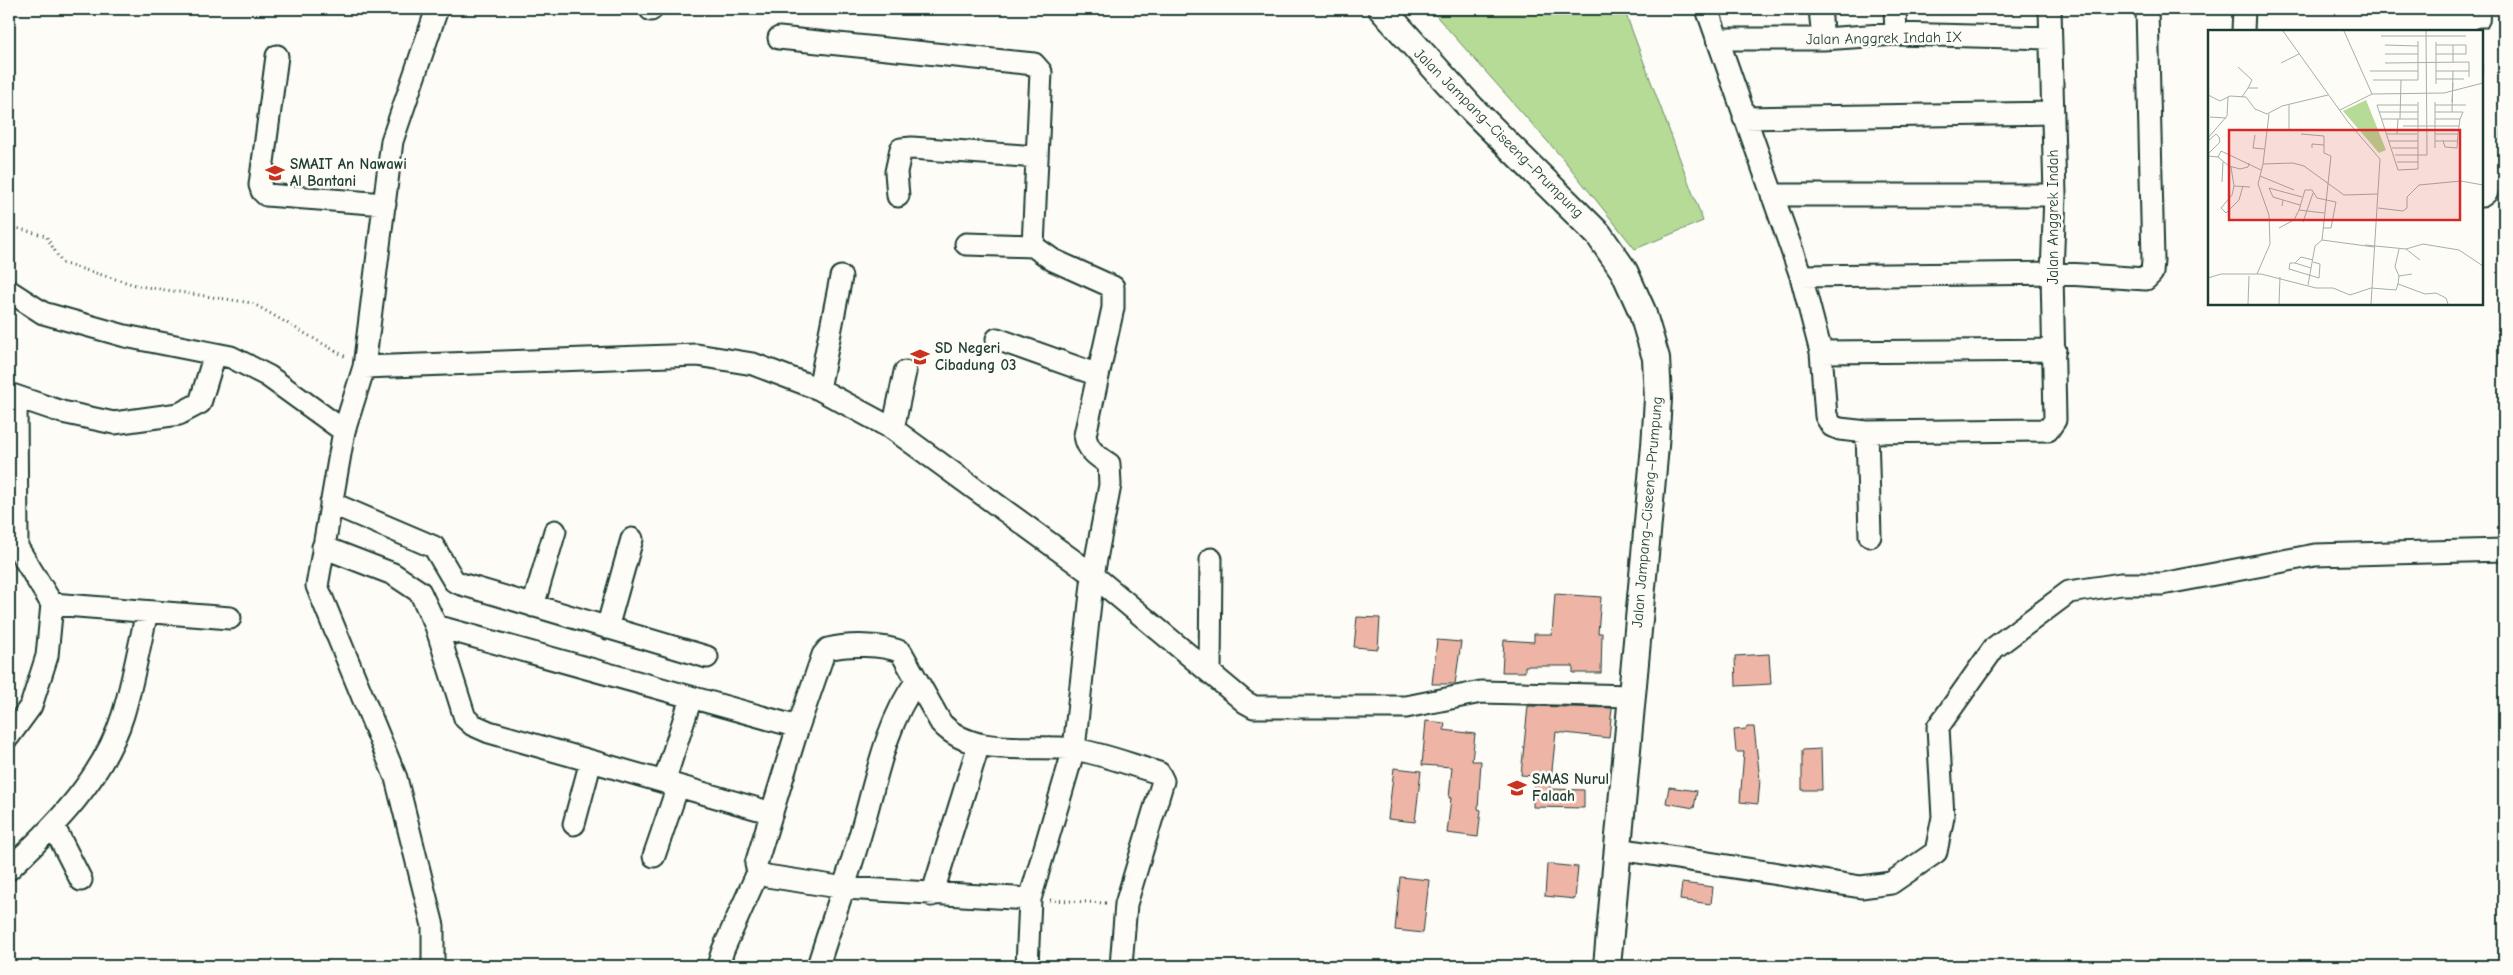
<svg xmlns="http://www.w3.org/2000/svg" width="2513" height="975" font-family="'Comic Neue',sans-serif">
	<style>
		.green { fill: #b6db96; stroke: #6a8c65 }
		.building { fill: #eeb5a7; stroke: #1f3d34 }
		.lines { fill: none; stroke-linecap: round; stroke-linejoin: round }
		.minor-casing { stroke: #1f3d34; stroke-width: 25 }
		.major-casing { stroke: #1f3d34; stroke-width: 30 }
		.path { stroke: #1f3d34; stroke-width: 3; stroke-dasharray: 1 4; stroke-linecap: butt }
		.minor { stroke: #fdfcf7; stroke-width: 21 }
		.major { stroke: #fdfcf7; stroke-width: 26 }
		.labels { text-anchor: middle; dominant-baseline: central; stroke-width: 5; stroke-linejoin: round; paint-order: stroke }
		.street-label { font-size: 15px; fill: #1f3d34; stroke: #fdfcf7 }
		.poi-label { font-size: 15px; font-weight: bold; fill: #1f3d34; stroke: #fdfcf7; text-anchor: start }
		.inset-road { fill: none; stroke: #a4b0a9; stroke-width: 1 }
		.view { fill: #d62828; fill-opacity: 0.15; stroke: #d62828; stroke-width: 2.5 }
		.inset-edge { fill: none; stroke: #1f3d34; stroke-width: 2.5 }
	</style>
	<rect width="100%" height="100%" fill="#fdfcf7"/>
	<filter id="ink" filterUnits="userSpaceOnUse"><feTurbulence type="fractalNoise" baseFrequency=".02" numOctaves="2"/><feDisplacementMap in="SourceGraphic" scale="10" xChannelSelector="R" yChannelSelector="G"/><feConvolveMatrix kernelMatrix="1 2 1 2 8 2 1 2 1" color-interpolation-filters="sRGB"/></filter>
	<g filter="url(#ink)">
		<path class="green" d="M1430,9H1624L1703,221L1635,249L1564,160Z"/>
		<path class="building" d="M1555,594L1601,597L1598,633H1602L1601,673H1573V666H1525V672H1502L1504,640L1534,642V634H1552Z
			M1357,617L1380,618L1378,649L1354,647Z
			M1437,640L1461,642L1455,684H1432Z
			M1769,654L1771,684L1736,686L1735,656Z
			M1528,706L1612,708L1609,738L1556,732L1550,789L1584,790V808L1533,807L1534,776L1521,775Z
			M1426,721L1445,723L1444,730L1475,734L1472,761H1481L1478,809L1481,810L1478,837L1447,833L1451,798H1449L1452,767L1422,765Z
			M1747,727H1754L1760,780L1758,804L1740,802L1744,752H1736L1734,730L1746,729Z
			M1821,749L1822,790H1802V750Z
			M1394,768L1421,771L1415,822L1388,819Z
			M1669,787L1697,791L1694,808L1666,803Z
			M1547,864L1578,867L1575,899L1545,896Z
			M1400,877L1429,880L1423,933L1395,930Z
			M1682,883L1713,887L1711,904L1680,900Z"/>
		<g class="lines">
			<g class="minor-casing">
				<path id="minor" d="M437,9L392,141L364,367L697,355L753,364L819,389L893,429L1093,575L1245,702L1254,707H1406L1481,692L1631,696
					M651,9V10
					M1707,9L1801,276L1821,352L1826,416L1832,426L1840,429L1867,432L2048,430L2055,420L2052,273L2055,195L2050,9
					M1820,9L1823,39
					M1895,9L1896,34
					M2243,31L2244,9
					M779,38L1034,64L1041,72L1033,246L1053,260L1113,287V308L1085,435C1087,450 1097,456 1109,464L1110,485L1093,575L1074,749L1030,899L1027,966
					M1717,39H1823L1896,34L2050,38
					M2482,39H2494L2501,25L2502,9
					M277,56L260,185L262,191L266,195L385,204
					M1744,118L2053,113
					M1772,195H2055
					M898,196L896,172L901,149L912,148L1037,157
					M2482,196L2487,192L2489,181L2494,39
					M966,244L1033,246
					M1801,276L2052,273L2146,279L2152,273L2153,260L2147,9
					M9,291L43,313L125,336L231,357L268,376L344,431
					M997,339L1098,375
					M1821,352L2055,350
					M364,367L344,431L317,586L396,778L433,926V966
					M819,389L841,277
					M9,394L62,412L114,423L179,414L200,403L215,354
					M16,397L17,547L52,604L230,618
					M893,429L905,372
					M1867,432L1870,536
					M331,503L434,547L454,581L461,584L707,657
					M323,547L393,574L420,592L436,626
					M533,606L555,531
					M607,628L632,539
					M1210,673L1211,559
					M9,736L31,706L47,656L52,604
					M591,761L489,732L473,725L465,718L436,626L798,727
					M664,782L691,698
					M574,824L591,761L772,813
					M54,827L81,880
					M1619,849L1861,887L1891,883L1936,852L1943,817L1938,727L1994,648L2069,592L2121,584H2162L2315,555L2504,550
					M654,856L678,786
					M9,869C54,827 104,777 123,715C133,682 139,646 147,612
					M932,895L979,744
					M1030,899L845,888L767,876L758,872L756,864L798,727L823,655L828,649C847,644 884,644 901,652L941,723C973,758 1031,744 1073,749C1101,753 1131,765 1159,773L1163,781L1126,904L1121,966
					M718,966L723,950L758,872
					M818,966C832,921 848,877 861,832C876,781 885,725 916,682"/>
			</g>
			<g class="major-casing">
				<path id="major" d="M1382,9L1472,109L1599,235L1624,271L1642,311L1656,358L1658,399L1655,446L1607,966"/>
			</g>
			<path class="path" d="M9,226L46,236L62,263L139,286L252,303L346,357
				M1050,900L1106,903"/>
			<use href="#minor" class="minor"/>
			<use href="#major" class="major"/>
		</g>
	</g>
	<defs>
		<g id="school-bare" transform="scale(1.5)"><path d="M0-5L7-2L0 1L-7-2ZM-4 1L0 2.5L4 1V4Q0 6-4 4Z" fill="#c8321e" stroke="#fdfcf7" stroke-width="2.5" paint-order="stroke"/></g>
	</defs>
	<g fill-rule="evenodd">
		<use href="#school-bare" x="275" y="173"/>
		<use href="#school-bare" x="920" y="357"/>
		<use href="#school-bare" x="1517" y="788"/>
	</g>
	<g class="labels">
		<g class="street-label">
			<text transform="translate(1884 38) rotate(-1)">Jalan Anggrek Indah IX</text>
			<text transform="translate(1499 133) rotate(45)">Jalan Jampang–Ciseeng–Prumpung</text>
			<text transform="translate(2053 217) rotate(-90)">Jalan Anggrek Indah</text>
			<text transform="translate(1647 512) rotate(-85)">Jalan Jampang–Ciseeng–Prumpung</text>
		</g>
		<g class="poi-label">
			<text x="290" y="164">SMAIT An Nawawi<tspan x="290" dy="17">Al Bantani</tspan></text>
			<text x="935" y="348">SD Negeri<tspan x="935" dy="17">Cibadung 03</tspan></text>
			<text x="1532" y="779">SMAS Nurul<tspan x="1532" dy="17">Falaah</tspan></text>
		</g>
	</g>
	<g transform="translate(2208 30)">
		<rect width="275" height="275" fill="#fdfcf7"/>
		<path d="M158,70L178,120L171,123L135,81Z" fill="#b6db96"/>
		<path class="inset-road" d="M75,1L140,92L172,129L163,274M136,1L164,64M173,6H258M177,15L210,16M228,15H258V24H228M245,15V32M177,24H210M73,33L91,24M177,33L261,32V47M30,37L44,50L40,58M162,41H210M228,41H261M228,49H256M165,50H210V11M228,54V12M0,65L12,71L22,66L38,67L47,79L59,84L74,76L120,65M34,67L40,58H50M227,72V118M244,72L245,53M209,75H169L190,140L210,139V72M227,75H258M132,80L164,64L236,63L275,53M171,82H210M244,82L245,41M61,84L55,134L85,133L96,136L136,165L170,164M2,87L18,88M174,89H210M192,89L193,50M227,89H252L255,82H227M195,96H251M81,101V75M93,104L116,106V123L123,126L114,210M179,104H209M189,104L190,89M227,104H250L252,89M47,105L45,118L56,119M0,108L19,86L20,67M0,111L8,104L11,107L12,112L0,124M181,111H210M227,111H250M235,111L237,117L249,118L250,104M104,118V114L116,115M184,118H210M187,125H219L218,1M0,126L10,127L13,121L53,140M10,127L21,136L32,139L40,137L41,133M189,132H210M23,137L26,156L42,157M52,146L86,160M14,152L15,132M26,156L24,165L13,178L18,183L31,170L35,156M75,170L65,167L61,158L94,167M74,176L75,170L92,175M170,178L195,181L199,178V167L211,155L253,151L275,155M95,192L105,163M71,198L86,190L91,180M115,198H123L128,172L109,168L104,160H97L91,180L116,183M157,215L198,219L215,214L251,220L275,236M198,219L212,230M87,233H82L81,239L111,248L112,234L105,232M87,233L93,227L105,230M87,233L103,238M49,244L62,214L61,185L50,154L55,134M191,246L187,237L191,219M0,248L13,244H53L108,258H125L142,265L163,258L188,260L190,254L217,264L228,263L238,268L240,274M190,254L191,246L204,244M100,255L107,216L114,210L166,217M40,274L41,246M71,274L72,247"/>
		<path class="view" d="M21,100H252V190H21Z"/>
		<rect width="275" height="275" class="inset-edge"/>
	</g>
	<rect width="2513" height="975" fill="none" stroke="#fdfcf7" stroke-width="30"/>
	<rect x="15" y="15" width="2483" height="945" fill="none" stroke="#1f3d34" stroke-width="2" filter="url(#ink)"/>
</svg>
